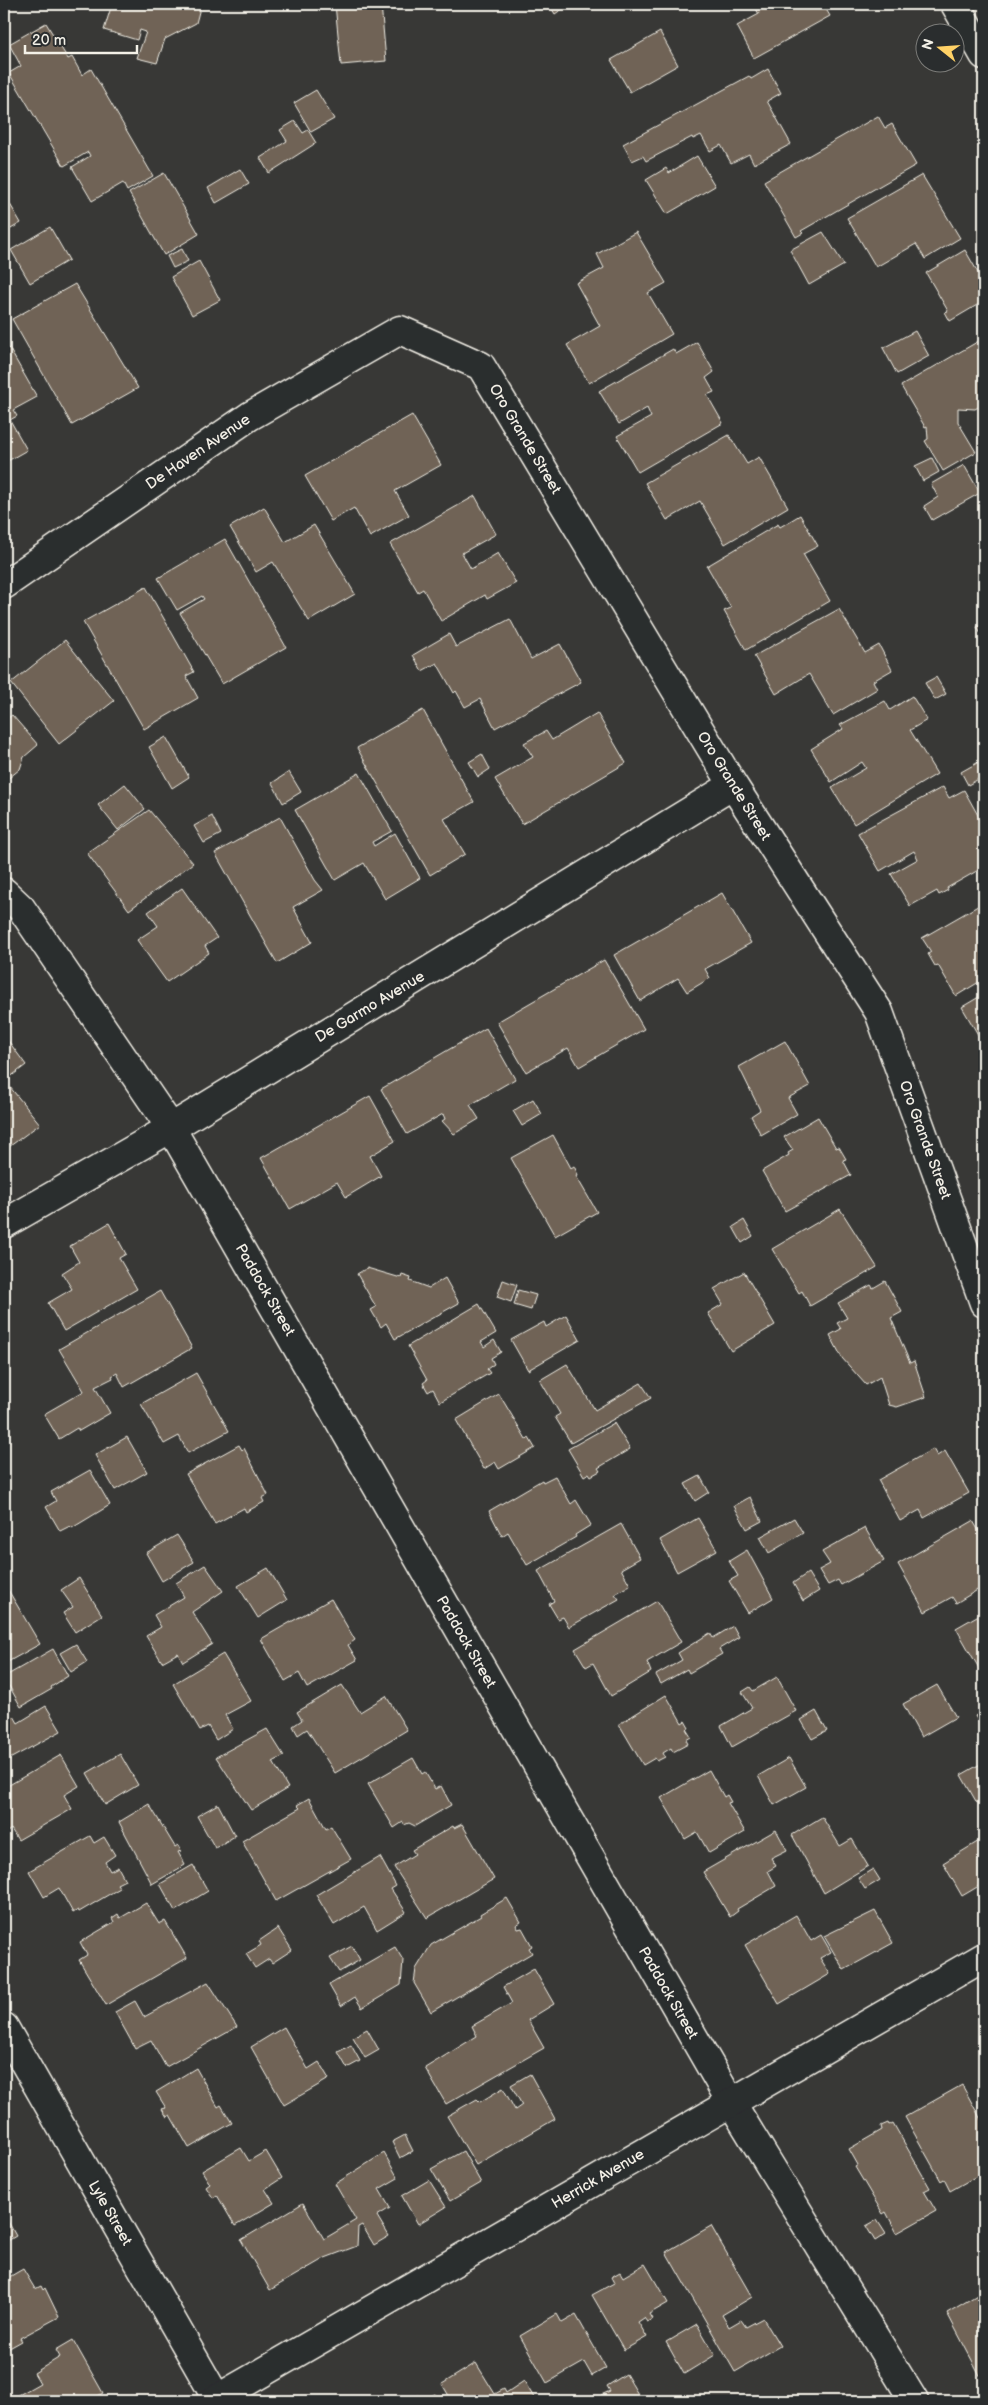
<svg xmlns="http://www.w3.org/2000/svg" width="988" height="2405" font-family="'Balsamiq Sans',sans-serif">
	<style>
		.building { fill: #706456; stroke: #f4f1e8 }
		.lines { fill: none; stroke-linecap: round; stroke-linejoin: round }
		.minor-casing { stroke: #f4f1e8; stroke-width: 31 }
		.tertiary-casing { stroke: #f4f1e8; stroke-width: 31 }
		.minor { stroke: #2a2d2e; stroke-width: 28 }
		.tertiary { stroke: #2a2d2e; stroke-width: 28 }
		.labels { text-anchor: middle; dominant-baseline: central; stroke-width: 4.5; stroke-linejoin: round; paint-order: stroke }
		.street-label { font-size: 15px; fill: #f4f1e8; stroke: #2a2d2e }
	</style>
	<rect width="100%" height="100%" fill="#383836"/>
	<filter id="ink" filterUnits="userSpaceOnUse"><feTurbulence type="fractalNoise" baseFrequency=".02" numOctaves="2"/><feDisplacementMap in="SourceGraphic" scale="10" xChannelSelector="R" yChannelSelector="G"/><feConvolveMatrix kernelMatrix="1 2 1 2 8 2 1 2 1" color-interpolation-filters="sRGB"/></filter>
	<g filter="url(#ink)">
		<path class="building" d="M112,4H201L196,23L165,39L157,63L137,58L146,32L140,30L137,40L104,30Z
			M335,4H381L386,61L341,65Z
			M549,4H567L568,5L555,14Z
			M753,4H823L830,16L754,58L737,26L759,14Z
			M46,23L68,59L72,57L82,75L91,69L153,176L127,191L123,183L92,201L72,167L90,156L88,152L64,166L9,73L21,66L9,44Z
			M660,32L678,65L630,92L611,60Z
			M768,69L781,93L767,101L791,144L754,164L749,154L731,163L721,145L710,151L701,135L693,139L692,137L646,161L643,156L632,161L623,144L749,76L751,79Z
			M316,90L334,119L311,132L294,103Z
			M878,116L885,128L892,124L916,165L801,231L803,233L796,237L764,181Z
			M295,121L303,133L308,130L316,143L269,173L260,158L287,141L280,130Z
			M697,156L715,186L667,214L646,180L666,168L669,173Z
			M240,169L249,184L216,203L208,188Z
			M164,173L199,234L164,255L129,193Z
			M922,175L960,238L925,259L916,244L876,267L847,218Z
			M4,194L21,223L4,233Z
			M50,227L69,260L30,283L11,250Z
			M636,232L666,283L648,293L672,334L589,383L567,345L600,326L576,283L604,268L597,254Z
			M823,232L844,265L809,285L790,250Z
			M182,249L188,261L173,268L167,256Z
			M965,250L984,283V301L950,321L945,312L948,311L926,273Z
			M199,261L220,300L192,315L171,277Z
			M75,284L138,388L72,425L12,319Z
			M915,331L929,356L897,374L883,348Z
			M984,338V404L975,409L958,408V422L976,452L943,471L925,441L928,439L927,426L925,427L901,386Z
			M697,342L714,372L706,378L714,392L707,395L723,423L638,472L617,436L651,417L647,408L619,424L599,391L673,349L676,354Z
			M4,343L7,349L9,348L37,397L13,410L17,416L10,420L27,450L4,463Z
			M412,415L441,465L395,491L409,515L370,537L354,508L331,521L305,476Z
			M729,435L747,464L759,457L788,507L725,544L700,501L667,520L645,483Z
			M932,458L939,472L923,481L915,466Z
			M964,465L980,493L932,520L924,506L938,497L931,484Z
			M475,496L496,534L462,553L471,569L498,553L516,583L487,599L485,595L441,621L423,589L418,592L390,544Z
			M264,507L285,542L314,525L355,594L309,621L273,562L256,572L230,527Z
			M800,515L818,546L803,554L830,601L746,650L724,611L731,608L707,566L778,524L780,527Z
			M225,539L286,647L222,684L180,613L204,599L202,596L177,610L158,578Z
			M146,587L194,672L186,676L198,698L144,729L83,622Z
			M839,609L865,653L879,645L892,670L873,681L877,689L833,715L809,674L776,694L754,656Z
			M510,619L531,659L560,644L581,682L495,728L480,699L465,707L456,691L454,693L437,663L422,671L413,655L449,634L456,647Z
			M984,623V640L977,627Z
			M65,640L114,701L59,744L11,683Z
			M936,677L946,694L935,700L925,683Z
			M912,696L927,720L910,730L937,774L854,824L832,788L866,768L862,762L831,782L811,749L843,729L840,725L885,701L890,710Z
			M423,710L474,802L444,819L465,854L430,875L357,748Z
			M597,713L626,763L522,824L495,779L533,757L524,743L546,731L552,740Z
			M12,715L38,745L24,757L20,769L4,782V721Z
			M166,737L189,777L172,788L149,747Z
			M482,754L490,769L478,777L469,762Z
			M984,759V776L968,785L961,772Z
			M289,772L301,792L283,803L272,783Z
			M359,773L392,831L372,842L374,846L395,833L420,878L385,899L364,863L335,880L295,810Z
			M125,784L145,809L118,830L98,805Z
			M943,787L949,798L964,790L984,826V864L982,868L947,888L948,890L939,895L937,891L910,906L891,874L918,859L914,851L880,871L858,833Z
			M149,810L193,863L129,910L87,853Z
			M212,816L221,834L204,843L194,826Z
			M280,817L315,880L323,890L293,907L312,942L277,963L215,853Z
			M182,888L217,938L205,946L209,953L167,982L137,940L158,926L148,912Z
			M722,893L751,943L705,969L710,978L687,992L678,978L640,1001L614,955Z
			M983,903L984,979L956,996L938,965L935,966L928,954L931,952L922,938Z
			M604,960L644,1029L579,1067L568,1048L526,1072L497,1022Z
			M984,994V1045L962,1007Z
			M486,1028L515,1079L470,1105L479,1119L454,1134L442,1121L445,1119L443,1114L407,1134L381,1089Z
			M4,1035L26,1065L5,1081L40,1124L6,1149L4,1146Z
			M785,1041L810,1086L788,1098L797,1114L761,1135L751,1116L760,1110L739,1067Z
			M370,1096L395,1141L370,1156L381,1176L346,1197L337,1182L290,1209L261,1158Z
			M533,1099L542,1114L522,1126L513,1111Z
			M818,1117L836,1148L839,1147L846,1159L843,1160L851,1175L785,1211L762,1171L789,1155L788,1153L793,1150L784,1137Z
			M553,1135L571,1168L574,1166L578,1175L576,1176L597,1212L555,1236L511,1158Z
			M840,1209L877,1267L810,1306L802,1291L799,1293L772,1249Z
			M744,1220L753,1236L742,1243L733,1227Z
			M109,1223L126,1254L119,1258L137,1289L64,1331L48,1303L72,1289L62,1273L79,1262L70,1246Z
			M367,1268L401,1278L402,1275L411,1278L410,1281L429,1288L445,1278L459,1303L395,1339L386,1323L381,1327L371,1310L376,1307L357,1274Z
			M744,1272L775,1325L731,1351L708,1313L723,1304L714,1289Z
			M503,1280L517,1285L511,1302L497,1297Z
			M885,1281L902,1312L891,1318L910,1363L914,1361L926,1397L897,1407L889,1405L880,1377L866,1385L842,1358L830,1335L841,1329L837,1323L847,1318L838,1303L871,1285L873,1288Z
			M518,1290L536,1295L531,1310L514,1305Z
			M160,1291L192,1348L124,1387L117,1373L112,1376L113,1378L95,1387L110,1413L79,1431L77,1428L59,1439L44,1414L84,1391L59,1349Z
			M479,1304L496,1333L481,1342L484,1347L494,1340L501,1352L491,1358L494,1364L487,1369L490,1373L440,1402L433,1389L428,1392L423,1383L427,1380L408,1346Z
			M566,1315L580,1340L528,1370L511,1340L544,1322L546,1327Z
			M567,1364L595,1410L641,1383L651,1398L571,1443L555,1417L560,1414L540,1380Z
			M196,1373L229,1431L188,1453L179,1436L164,1444L141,1404Z
			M499,1394L526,1439L529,1438L535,1448L499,1469L495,1462L484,1469L456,1420Z
			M614,1423L630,1449L598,1468L600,1471L591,1476L589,1473L584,1476L568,1449Z
			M127,1437L147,1472L115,1490L95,1455Z
			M239,1445L242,1450L244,1448L268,1495L262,1498L264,1502L246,1512L244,1508L215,1524L186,1474Z
			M933,1449L937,1456L945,1451L969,1493L924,1518L920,1510L900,1521L878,1480Z
			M90,1470L110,1505L72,1528L70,1526L60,1531L46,1507L56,1501L51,1492Z
			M555,1476L571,1504L576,1500L591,1525L575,1535L576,1537L527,1565L508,1532L502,1536L489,1511L542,1480L543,1482Z
			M700,1476L709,1492L695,1501L685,1484Z
			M750,1497L762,1521L747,1529L734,1506Z
			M698,1518L717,1550L677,1572L660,1540Z
			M794,1518L803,1533L769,1553L760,1537Z
			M973,1521L982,1536L984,1535V1586L956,1603L952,1597L925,1612L898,1564Z
			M621,1524L640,1558L621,1569L630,1585L615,1594L619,1599L569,1627L563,1617L558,1619L549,1604L554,1601L538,1571Z
			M865,1528L884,1561L841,1585L838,1580L828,1585L819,1570L830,1564L822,1552Z
			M177,1535L194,1562L162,1581L146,1553Z
			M747,1550L773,1598L748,1613L729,1581L738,1576L729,1561Z
			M205,1565L223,1591L192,1612L212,1644L183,1662L178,1653L162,1662L146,1636L161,1627L154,1615L184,1597L176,1583Z
			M268,1568L287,1600L258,1618L238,1586Z
			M808,1573L819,1591L803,1601L793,1583Z
			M79,1578L102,1615L75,1632L63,1613L73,1607L61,1590Z
			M4,1583L40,1644L4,1664Z
			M331,1599L355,1640L348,1645L357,1660L307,1688L299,1673L285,1681L261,1639Z
			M657,1601L681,1642L647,1662L651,1672L611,1696L593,1663L586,1667L575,1649Z
			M984,1612V1677L956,1628Z
			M733,1626L739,1637L719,1649L722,1654L689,1673L687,1669L661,1684L656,1675L682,1660L678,1653L710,1633L713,1638Z
			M76,1644L87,1662L71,1672L60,1653Z
			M53,1649L68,1676L51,1687L52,1689L21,1707L4,1677Z
			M223,1654L251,1701L225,1715L233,1729L216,1740L208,1726L200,1730L173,1684Z
			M777,1677L796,1711L732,1747L721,1726L752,1708L742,1692L750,1687L753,1691Z
			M342,1685L360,1712L386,1696L407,1730L335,1773L307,1729L298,1735L293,1726L302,1720L297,1712Z
			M937,1685L956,1717L921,1737L903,1704Z
			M666,1695L682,1723L685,1721L689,1728L686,1729L691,1737L686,1740L688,1744L673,1752L671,1748L663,1753L665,1757L657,1761L655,1758L643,1765L619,1724Z
			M46,1706L61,1731L4,1762V1722L14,1716L18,1723Z
			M816,1711L827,1731L812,1739L801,1720Z
			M984,1711V1731L975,1716Z
			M267,1729L284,1756L273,1762L288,1788L251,1810L216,1757Z
			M120,1754L138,1785L105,1805L87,1773Z
			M61,1755L79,1786L64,1795L72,1809L18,1840L11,1829L6,1833L4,1830V1788Z
			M413,1758L422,1774L425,1772L435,1789L441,1786L451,1805L415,1826L409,1823L404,1825L403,1822L394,1828L368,1784Z
			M789,1758L806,1787L774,1805L758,1776Z
			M984,1762V1799L977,1803L961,1775Z
			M709,1770L724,1797L727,1795L731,1802L728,1803L745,1832L709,1853L697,1832L685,1839L661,1798Z
			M309,1798L326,1829L331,1826L351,1859L276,1901L242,1841L300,1808L297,1805Z
			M149,1804L175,1847L178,1845L181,1851L178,1852L185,1865L152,1884L119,1822Z
			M218,1804L235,1836L215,1848L197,1816Z
			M822,1817L840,1846L852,1839L868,1866L824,1893L792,1835Z
			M462,1824L494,1879L427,1918L394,1867L415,1854L412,1850L453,1826L454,1828Z
			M776,1830L787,1850L771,1858L776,1866L768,1871L776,1886L737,1909L738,1911L730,1917L703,1872Z
			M90,1836L94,1843L104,1837L115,1855L105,1862L110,1871L118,1867L125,1880L117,1884L120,1888L79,1912L78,1910L73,1913L59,1888L44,1897L29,1871Z
			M984,1838V1883L962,1896L943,1863Z
			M380,1857L396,1886L391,1889L406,1912L377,1930L364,1907L334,1925L316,1895Z
			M193,1865L208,1891L175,1911L160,1884Z
			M873,1869L880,1880L865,1889L858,1878Z
			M507,1898L521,1922L516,1925L518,1929L522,1928L532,1946L529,1948L532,1953L431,2012L414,1983L416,1969L431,1945L481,1916L480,1914Z
			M146,1903L159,1924L165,1921L187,1958L106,2005L79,1960L87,1955L80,1942L114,1922L112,1918L118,1914L120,1918Z
			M875,1911L893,1943L844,1970L824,1936Z
			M796,1915L811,1941L821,1935L831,1952L820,1958L830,1974L779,2004L745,1945Z
			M278,1928L292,1950L272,1963L269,1959L255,1968L246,1954L261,1945L259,1941Z
			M352,1946L360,1960L339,1972L330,1958Z
			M395,1947L403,1960L401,1985L362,2008L355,1997L341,2006L329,1985Z
			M534,1969L554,2004L528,2020L544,2048L446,2104L425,2068L477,2036L472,2026L512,2003L503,1987Z
			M208,1982L237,2027L166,2067L151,2040L135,2048L115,2012L135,2001L144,2017Z
			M284,2027L308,2069L319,2062L329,2079L284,2105L251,2047Z
			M367,2029L379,2050L365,2058L353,2037Z
			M351,2045L360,2061L347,2068L338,2052Z
			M196,2068L218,2107L221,2105L232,2123L189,2148L170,2115L167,2117L162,2109L166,2108L156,2092Z
			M530,2074L555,2119L476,2165L447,2116L477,2099L480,2102L503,2088L515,2110L522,2105L511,2085Z
			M962,2085L984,2125V2172L950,2191L944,2179L941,2181L905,2117Z
			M888,2123L889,2125L893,2123L930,2188L924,2191L936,2211L897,2233L886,2212L883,2214L855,2167L858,2165L849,2149L882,2130L881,2126Z
			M405,2135L413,2151L400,2158L392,2142Z
			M241,2148L249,2161L266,2151L282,2178L265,2189L274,2203L235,2226L217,2195L213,2198L206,2187L210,2184L202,2171Z
			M463,2151L481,2183L450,2201L431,2169Z
			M384,2153L398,2178L379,2189L390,2208L377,2216L389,2236L374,2245L362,2225L358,2227L357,2246L325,2258L270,2290L241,2240L303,2203L324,2239L356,2220L335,2184Z
			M429,2180L446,2207L418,2224L402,2196Z
			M4,2214L16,2236L4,2243Z
			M877,2220L886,2234L875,2241L866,2226Z
			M711,2226L752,2297L722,2315L729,2327L741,2320L746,2327L763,2318L780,2346L735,2372L666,2252Z
			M645,2264L668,2303L649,2314L652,2319L647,2322L644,2318L638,2322L647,2337L624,2350L592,2295L614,2283L611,2277L620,2272L623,2277Z
			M23,2269L35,2289L41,2286L43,2290L45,2288L59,2317L20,2338L22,2341L4,2351V2280Z
			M984,2291V2383L947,2313Z
			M557,2314L562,2323L576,2315L606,2368L592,2376L584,2362L547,2383L520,2336Z
			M697,2324L715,2355L684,2374L666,2342Z
			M73,2340L103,2393L89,2401H8L40,2383L34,2373L60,2357L56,2350Z
			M476,2363L495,2394L504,2389L506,2393L524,2381L536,2401H452L442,2384Z
			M626,2374L642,2401H605L601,2395L610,2391L607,2386Z
			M435,2394L440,2401H408L419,2395L422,2401Z"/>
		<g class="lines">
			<g class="minor-casing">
				<path id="minor" d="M955,4L984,55
					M4,585L250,416L400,330L481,366L733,785L879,1012L984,1303
					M4,892L21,908L171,1128L731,2102L914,2401
					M4,1224L171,1128L733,785
					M4,2027L217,2399"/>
			</g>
			<g class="tertiary-casing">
				<path id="tertiary" d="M213,2401L984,1957"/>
			</g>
			<use href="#minor" class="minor"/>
			<use href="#tertiary" class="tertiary"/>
		</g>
	</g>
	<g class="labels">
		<g class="street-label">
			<text transform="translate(525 439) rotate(59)">Oro Grande Street</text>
			<text transform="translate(198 452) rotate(-34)">De Haven Avenue</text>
			<text transform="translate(734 786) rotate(58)">Oro Grande Street</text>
			<text transform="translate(370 1007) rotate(-31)">De Garmo Avenue</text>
			<text transform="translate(925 1140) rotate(70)">Oro Grande Street</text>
			<text transform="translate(265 1290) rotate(60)">Paddock Street</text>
			<text transform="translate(466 1642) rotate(60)">Paddock Street</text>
			<text transform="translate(668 1993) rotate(60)">Paddock Street</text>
			<text transform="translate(598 2179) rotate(-30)">Herrick Avenue</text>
			<text transform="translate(110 2213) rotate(60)">Lyle Street</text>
		</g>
	</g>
	<rect width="988" height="2405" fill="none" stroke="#2a2d2e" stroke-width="20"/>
	<rect x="10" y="10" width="968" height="2385" fill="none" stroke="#f4f1e8" stroke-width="2" filter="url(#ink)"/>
	<g transform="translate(940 48) rotate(287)"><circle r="24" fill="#2a2d2e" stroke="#7b7b78"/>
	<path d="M0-4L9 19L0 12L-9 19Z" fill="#ffd166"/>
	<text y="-8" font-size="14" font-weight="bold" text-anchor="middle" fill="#f4f1e8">N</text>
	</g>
	<path d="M25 45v8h112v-8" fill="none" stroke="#f4f1e8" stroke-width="2.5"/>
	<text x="32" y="45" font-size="15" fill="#f4f1e8" stroke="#2a2d2e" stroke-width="4" paint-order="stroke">20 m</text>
</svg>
